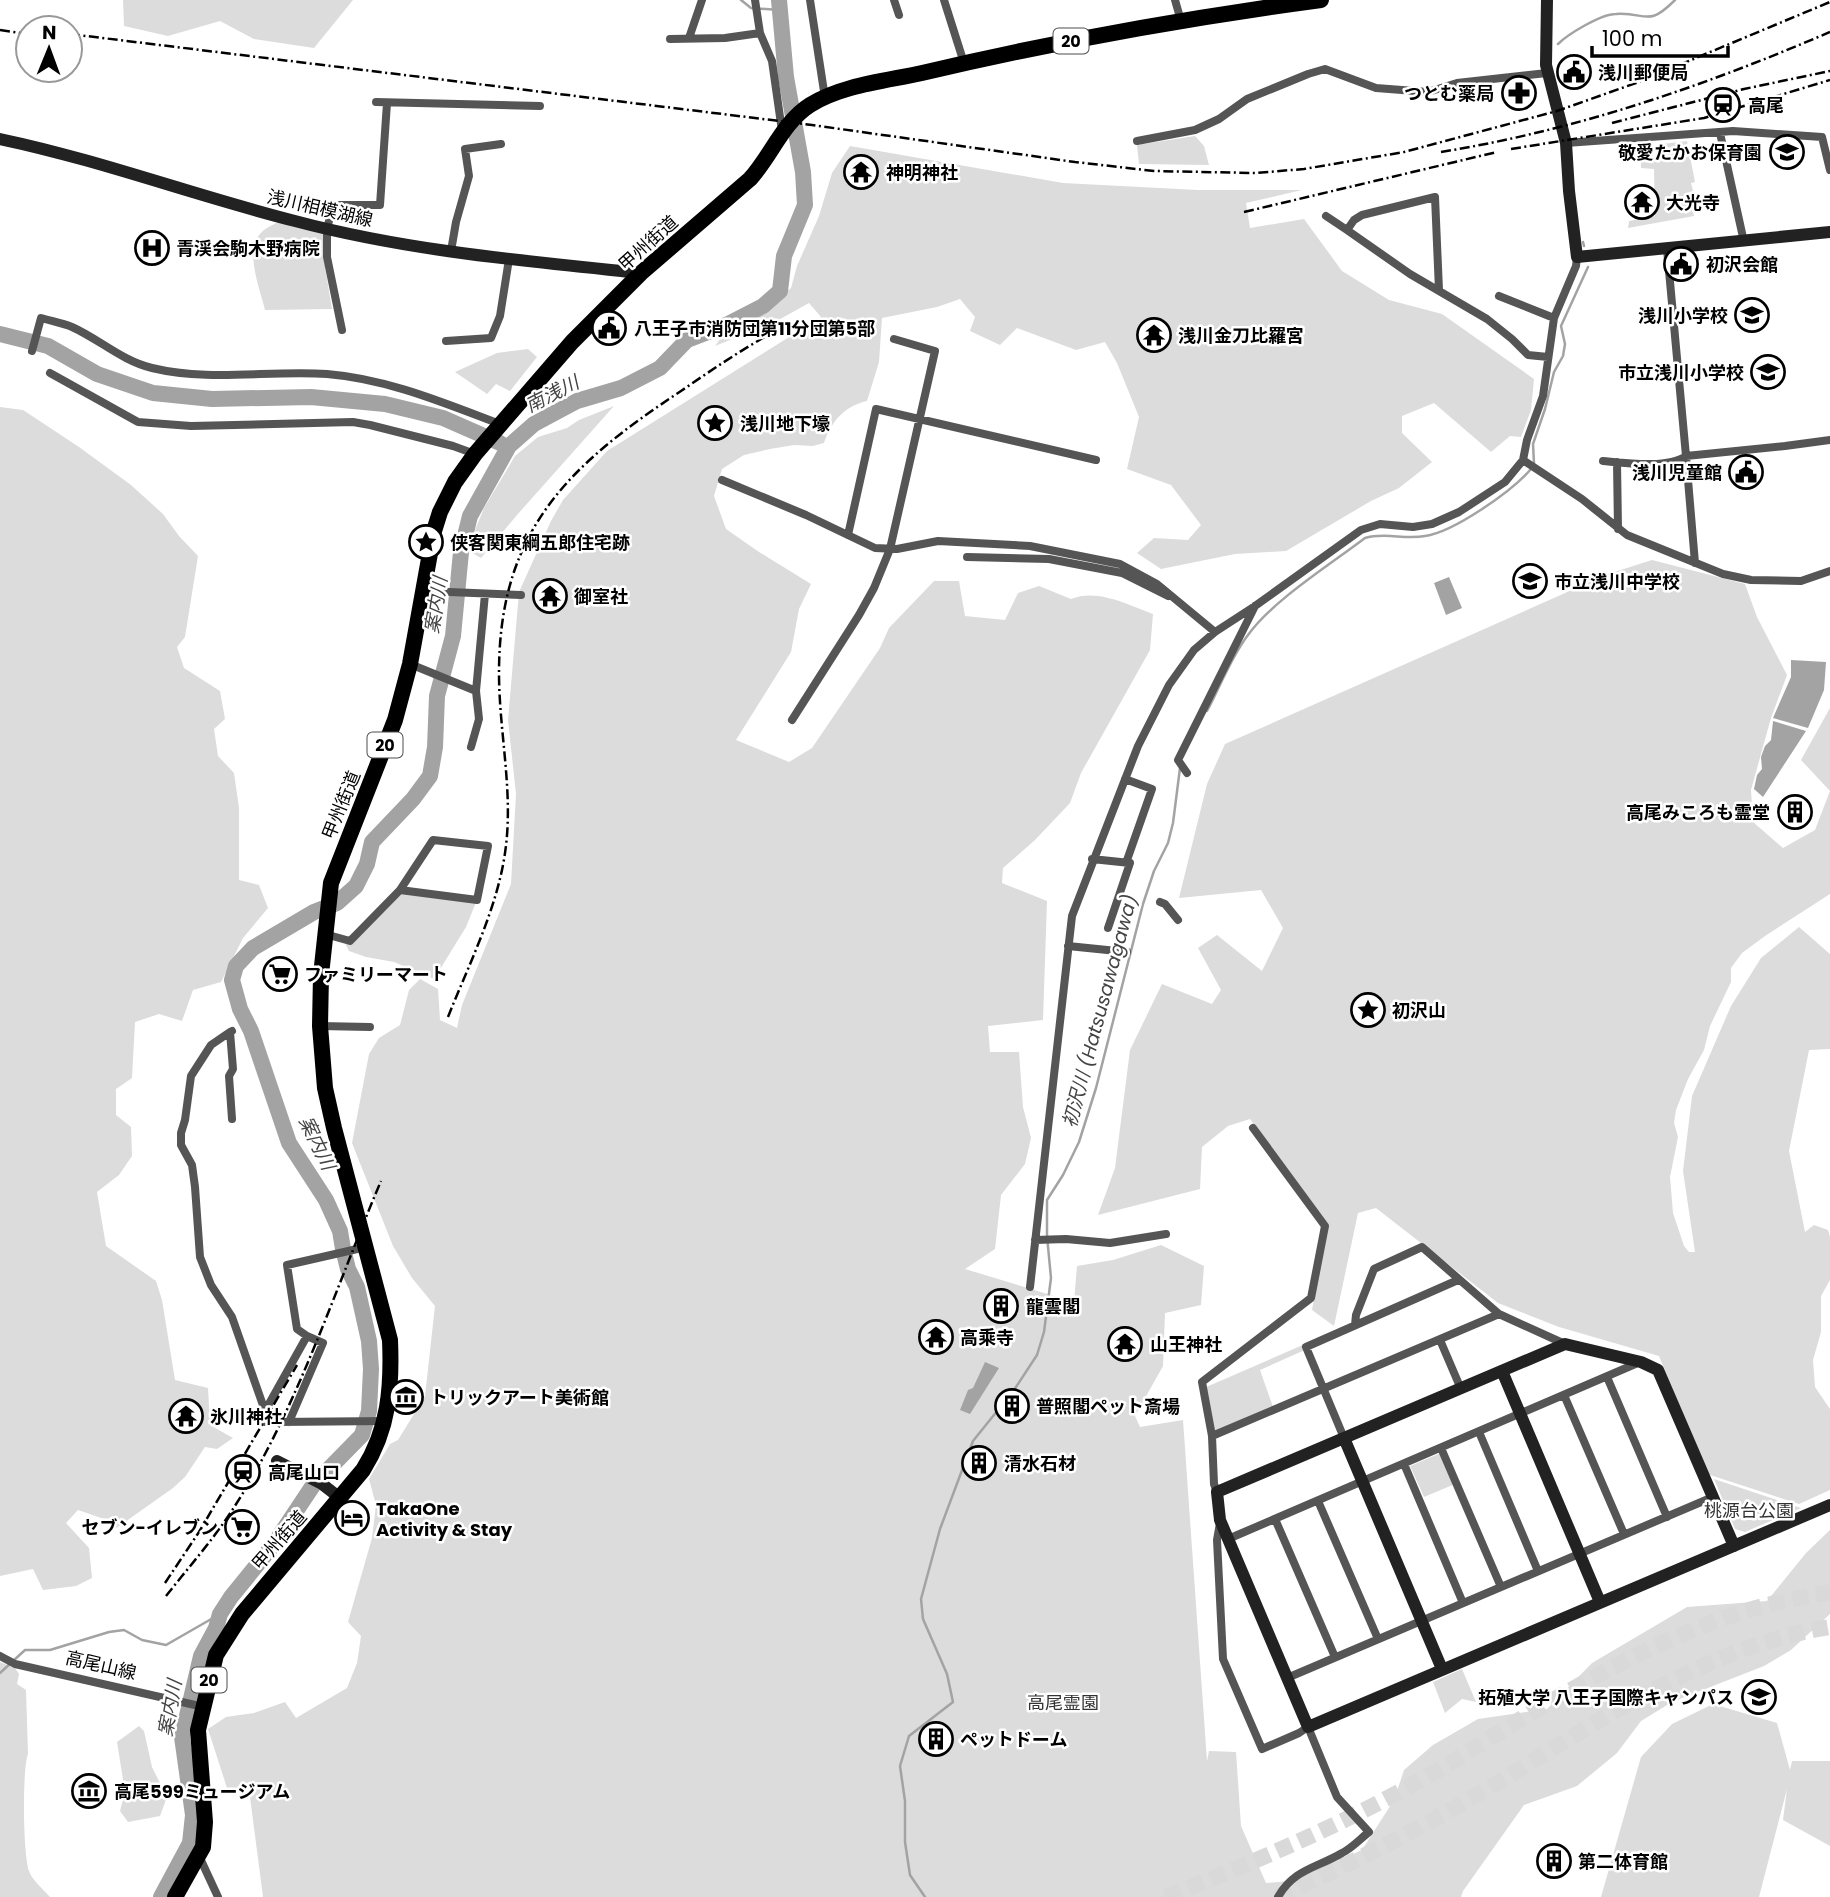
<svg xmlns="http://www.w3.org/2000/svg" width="1830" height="1897" font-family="Poppins,'Noto Sans JP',sans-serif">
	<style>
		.green { fill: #dcdcdc }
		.water { fill: #a3a3a3 }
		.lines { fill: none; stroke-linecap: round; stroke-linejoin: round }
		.stream { stroke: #a3a3a3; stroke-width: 2.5 }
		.river { stroke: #a3a3a3; stroke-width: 16 }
		.highway-tunnel { stroke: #d9d9d9; stroke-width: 16; stroke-dasharray: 16 8; stroke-linecap: butt }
		.street { stroke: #555; stroke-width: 8 }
		.secondary { stroke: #222; stroke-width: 12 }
		.highway { stroke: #000; stroke-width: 16 }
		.rail { stroke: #000; stroke-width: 2.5; stroke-dasharray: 10 3.5 2 3.5; stroke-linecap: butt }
		.labels { text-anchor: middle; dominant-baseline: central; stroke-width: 5; stroke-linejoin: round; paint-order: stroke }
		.shield { fill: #fff; stroke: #4c4c4c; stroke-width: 2 }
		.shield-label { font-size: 16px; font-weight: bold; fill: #000 }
		.poi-label { font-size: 18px; font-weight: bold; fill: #000; stroke: #fff; text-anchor: start }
		.street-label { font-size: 18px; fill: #000; stroke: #fff }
		.park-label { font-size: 18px; fill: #333; stroke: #fff }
		.water-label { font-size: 19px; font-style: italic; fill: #444; stroke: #fff }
	</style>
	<rect width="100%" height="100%" fill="#fff"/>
	<path class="green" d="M123,0H353L314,48L254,39L220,21L168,36L124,26Z
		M1195,136L1204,146L1209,165L1139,164L1137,145Z
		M1687,141L1695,182L1691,183L1693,191L1689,193L1694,216L1628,228L1629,221L1655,216L1654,169L1641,168V157H1664L1663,144Z
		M850,146L1063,183L1198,190H1302L1246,203L1250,228L1304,219L1342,271L1389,300L1442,314L1534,379L1531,410L1521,437L1510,436L1491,452L1434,403L1402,416V433L1432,462L1399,488L1371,501L1286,551L1235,554L1161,569L1137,553L1154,538L1188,540L1201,525L1171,485L1127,469L1139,417L1117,363L1105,342L1076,350L1017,328L1000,345L970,331L975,317L960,299L937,307L882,318L879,362L867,401C844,406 831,422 824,443L813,446L794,445L770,449L744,455L722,469L714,496L726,529L759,552L811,584L799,609L791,652L736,740L789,762L812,748L880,648L889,628L934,581H959L965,616L1005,620L1018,593L1039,586L1071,599C1097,588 1129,605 1153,614L1150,650L1081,773L1070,803L1035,840L1003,868L1002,883L1047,901L1043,1020L988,1026L990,1052H1019L1023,1107L1031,1138L1025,1164L1001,1195L995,1249L965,1269L1074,1302L1077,1266L1113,1260L1161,1245L1204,1266L1201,1305L1165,1313L1163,1366L1135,1416L1140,1427L1183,1420L1207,1761L1209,1751L1236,1752L1241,1826L1266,1883L1290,1881L1362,1850L1394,1800L1404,1770L1433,1745L1478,1719L1547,1709L1592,1663L1687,1607L1767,1601L1806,1553L1830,1530V1614L1791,1650L1764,1666L1672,1702L1641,1721L1617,1753L1577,1786L1524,1805L1463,1891L1461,1897H263L250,1797L227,1788L208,1729L226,1717L254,1713L285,1702L296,1718L347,1688L357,1663L361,1636L348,1622L372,1538L376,1505L369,1479L390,1444L398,1440L425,1396L435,1306L412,1278L393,1246L352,1143L369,1054L379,1038L400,1025L409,990L420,979L438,989L440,1020L457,1028L462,1005L511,884L516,794L508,720L519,592L551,521L563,500L607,451L821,317L809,303L773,323L715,346L723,335L758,316L791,288L797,266L819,216L832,173Z
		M278,222L324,232L325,267L332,309L265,310C260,288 242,247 264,230C268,227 274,224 278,222Z
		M528,349L537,357L510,391L496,384L487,394L455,372L497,353Z
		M614,406L517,515L481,558L467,550L484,508L515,456L538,437L567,428L579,420Z
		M0,407L23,410L79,447L131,485L163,514L179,536L198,556L185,637L177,647L184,668L220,691L225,719L214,729L218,756L234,773L239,808V880L259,885L268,908L243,938L221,982L193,990L182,1021L159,1014L135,1022L132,1078L116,1089V1115L131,1127L132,1156L119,1175L97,1192L106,1246L156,1281L162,1300L175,1380L208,1388L210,1425L233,1438L217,1449L205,1447L185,1477L173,1488L115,1529L107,1520L78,1510L66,1523L89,1548L92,1578L76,1586L43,1590L33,1569L0,1576Z
		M1652,560L1745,584L1757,617L1787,675L1771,718L1751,790L1753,822L1783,848L1815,830L1830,791L1801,760L1830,708V894L1765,936L1742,953L1731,968V982L1710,1026L1704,1050L1688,1079L1676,1110L1674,1123L1678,1137L1670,1177L1673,1213L1684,1246L1689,1252H1695L1683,1171L1692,1096L1731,1006L1761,958L1799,927L1830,954V1049L1809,1050L1789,1151L1805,1232L1814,1225L1828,1230L1830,1237V1280L1821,1296V1332L1813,1360L1815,1387L1830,1409V1490L1799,1504L1707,1474L1659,1356L1559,1327L1498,1303L1376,1208L1358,1213L1334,1326L1312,1310L1327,1225L1250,1119L1228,1126L1202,1147L1200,1189L1098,1215L1115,1168L1130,1050L1162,984L1212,1004L1221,990L1198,948L1217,935L1262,971L1283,928L1261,890L1179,898L1207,784L1225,744L1608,574Z
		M400,890L477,900L466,927L434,979L394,962L366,957L349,951L344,941Z
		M1305,1344L1307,1349L1260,1370L1274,1410L1212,1436L1204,1388Z
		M1441,1453L1455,1484L1424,1497L1410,1466Z
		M1714,1479L1801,1508L1745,1532L1735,1529Z
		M0,1662L15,1668L19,1674L17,1684L26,1690L28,1754C22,1770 23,1854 29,1871C32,1880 44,1890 50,1897H0Z
		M1462,1669L1476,1702L1462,1699L1445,1713L1433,1682Z
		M1713,1704L1777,1723L1790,1770L1792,1761H1830V1846L1783,1820L1787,1789L1759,1897H1601L1641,1757L1672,1724Z
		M139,1726L144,1731L152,1767L167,1797L160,1816L128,1822L120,1811L125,1792L117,1742Z"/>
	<path class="water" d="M1449,577L1462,608L1446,615L1434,583Z
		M1791,660L1826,662L1824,690L1808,728L1773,718L1791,677Z
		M1773,721L1806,731L1763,797L1754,789L1757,775L1762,769L1761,757L1765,746L1771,740Z
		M985,1362L999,1368L970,1414L960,1410L968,1390L973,1388Z"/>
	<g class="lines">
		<path class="stream" d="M741,0L751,8L780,10
			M1558,44C1568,34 1601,14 1616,14C1647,12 1647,28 1675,0
			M1583,242L1584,246
			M1534,463L1533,444L1545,409L1554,372L1563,356L1565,344L1561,326L1588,267
			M1207,711C1220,687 1231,657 1248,635C1272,601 1331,564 1365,538C1385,532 1405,540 1425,536C1454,532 1512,491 1531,469
			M0,1673L25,1650H50L109,1632L124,1630L142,1640L166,1645L220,1614
			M925,1897L910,1875L905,1842V1801L900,1766L909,1736L953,1702L947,1674L923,1619L921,1599L940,1529L973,1441L1014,1390L1037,1355L1044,1332L1051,1278L1047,1236V1200L1063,1175L1079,1142L1096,1088L1143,904L1154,871L1168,843L1173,823L1180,768"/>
		<path class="river" d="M0,334L48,346L97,374L153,393L212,399L311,397L385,404L443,418L500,443
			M161,1897L190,1843L193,1815L182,1737L201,1656L216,1628L220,1614L231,1597L274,1544L314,1484L362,1435L369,1411L371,1369L369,1341L357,1287L348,1269L343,1249L340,1231L326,1200L289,1143L251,1031L240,1009L232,980L236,966L253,948L314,912L337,903L356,886L367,864L372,842L413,799L430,776L435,747L437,696L453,636L461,552L470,516L509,446L534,424L577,401L621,388L660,368L687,340L726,325L763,306L780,291L784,256L805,205L803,172L786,77L779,0"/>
		<path class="highway-tunnel" d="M1166,1897C1249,1864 1330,1830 1408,1787C1452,1764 1493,1735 1536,1710C1608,1668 1686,1626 1767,1605C1788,1600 1809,1596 1830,1592
			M1277,1897C1347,1865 1419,1830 1485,1790C1594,1725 1702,1647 1830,1627"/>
		<path class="street" d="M755,0L760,33L772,61L782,131
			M810,0L825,98
			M894,0L899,15
			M944,0L964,63
			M1175,0L1181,21
			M689,38L702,0
			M670,39L725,38L760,33
			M376,102L540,106
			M1720,133L1744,242
			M1137,141L1195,130L1219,119L1247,99L1308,74L1325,69L1376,88L1428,92L1457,83L1547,73
			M1566,143L1733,131L1822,137L1830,170
			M1326,216L1347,230
			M451,251L456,222L469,176L465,149L501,144
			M1439,290L1435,197L1362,215L1354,220L1347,230L1410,274L1487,319L1512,339L1528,355L1548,357
			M1499,296L1554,318
			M342,330L327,257V229L333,205H380L387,103
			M446,341L491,338L500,316L509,259
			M32,351L41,318C51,321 62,323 72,327C99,339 122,361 152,368C210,382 269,370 327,374C388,379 444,403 500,424
			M50,373L138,422L191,426L353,422L370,425L453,446L475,454
			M1523,460L1582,499L1627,535L1723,574L1751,580L1801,581L1830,571
			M1603,461C1625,463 1668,469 1686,456L1667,249
			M1617,462L1618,529
			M722,480L806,515L875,548L897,549L938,541L1030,546L1120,564L1157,584L1215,632
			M848,535L876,409L1096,460
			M967,557L1049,559L1122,573L1168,596
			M1695,563L1686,456L1785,446L1830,440
			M425,591L521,595
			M410,664L476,691L479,719L471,747
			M476,691L485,594
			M792,720L859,615L874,588L890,549L935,351L894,339
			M1187,773L1178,760L1255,606
			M1125,779L1152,789L1126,863
			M1092,859L1130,863L1108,928
			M1160,902L1165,904L1178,920
			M325,934L350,941L400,890L433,840L488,846L477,900L400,890
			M1068,946L1127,952
			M320,1026L370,1027
			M230,1032L211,1045L191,1076L185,1120L181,1133V1145L192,1165L195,1187L200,1257L211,1285L232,1317L265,1411V1422
			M232,1119L229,1076L233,1069L230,1032L232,1031
			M1035,1240L1066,1239L1110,1243L1166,1234
			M1030,1287L1072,916L1138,746L1169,685L1194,650L1215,632L1255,606L1361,530L1380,524L1413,527L1432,524L1459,512L1505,482L1523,460L1527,440L1543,396L1554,318L1576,266L1577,257
			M1355,1325L1356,1315L1374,1269L1422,1247L1499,1314L1565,1344
			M307,1336L297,1329L287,1265L366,1247
			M1440,1340L1461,1389
			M1607,1377L1667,1517
			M1564,1395L1624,1534
			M265,1411L307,1336L323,1343L289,1422
			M277,1422L386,1421
			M1479,1432L1538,1571
			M1212,1436L1499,1314
			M1344,1438L1306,1347L1458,1280
			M1441,1448L1501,1587
			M1404,1464L1463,1603
			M1217,1492L1214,1484L1212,1436L1202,1382L1311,1298L1325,1226L1253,1128
			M1318,1501L1378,1639
			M1275,1519L1335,1657
			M1220,1523L1217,1540L1223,1659L1262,1749L1299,1733L1308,1727L1337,1797L1369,1832C1360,1839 1352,1848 1342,1853C1317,1868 1294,1869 1278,1897
			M1228,1539L1640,1362
			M0,1656L15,1664L195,1705
			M1287,1678L1713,1497
			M199,1856L218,1897"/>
		<path class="secondary" d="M1547,0L1546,65L1566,143L1569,191L1577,257L1830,232
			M0,139C100,160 196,196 295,221C408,251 525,261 641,273
			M1502,1371L1600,1602
			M1344,1438L1442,1669
			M277,1461L322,1484L340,1498
			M1734,1546L1658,1370L1641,1362L1565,1344L1217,1492L1220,1520L1308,1727L1830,1505"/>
		<path class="highway" d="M175,1897L203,1847L205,1822L198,1730L216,1655L242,1614L363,1470C389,1429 392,1387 390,1340L334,1128L325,1088L320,1026L321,975L331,883L395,720L410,664L434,531L440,512L455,482L475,454L572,342L641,273L750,179C771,156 783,122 810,105C842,85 886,81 922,73C1053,42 1187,18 1321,0"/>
		<path class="rail" d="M0,30L28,34
			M70,34L812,125L1075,162L1154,171L1255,173L1304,169L1404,152L1557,111L1636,83L1830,2
			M1612,123L1744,89L1830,71
			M1511,149L1704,118L1830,80
			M1441,152C1577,130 1704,86 1830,32
			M1244,212L1497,152
			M448,1017C469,964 497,909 505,853C514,793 499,733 499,673C499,530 569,465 681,391C716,367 751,343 789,324
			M165,1583L199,1532L297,1365
			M166,1596C188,1568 212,1541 231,1512C296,1413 335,1289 381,1181"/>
	</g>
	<defs>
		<g id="civic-ring" transform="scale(1.75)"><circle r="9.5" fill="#fff" stroke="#000" stroke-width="1.5"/><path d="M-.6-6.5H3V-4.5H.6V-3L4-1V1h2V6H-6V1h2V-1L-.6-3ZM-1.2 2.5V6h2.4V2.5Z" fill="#000"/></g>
		<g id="pharmacy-ring" transform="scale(1.75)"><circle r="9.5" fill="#fff" stroke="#000" stroke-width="1.5"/><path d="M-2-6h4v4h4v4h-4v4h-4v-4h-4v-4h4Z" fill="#000"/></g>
		<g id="station-ring" transform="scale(1.75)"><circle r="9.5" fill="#fff" stroke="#000" stroke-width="1.5"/><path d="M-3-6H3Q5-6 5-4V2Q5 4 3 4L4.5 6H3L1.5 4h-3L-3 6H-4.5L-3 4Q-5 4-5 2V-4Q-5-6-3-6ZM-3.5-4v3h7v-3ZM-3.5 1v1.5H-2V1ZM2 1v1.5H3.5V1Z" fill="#000"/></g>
		<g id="school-ring" transform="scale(1.75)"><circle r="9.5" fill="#fff" stroke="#000" stroke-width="1.5"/><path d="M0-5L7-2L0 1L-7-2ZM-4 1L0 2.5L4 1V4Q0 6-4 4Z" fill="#000"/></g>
		<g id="temple-ring" transform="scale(1.75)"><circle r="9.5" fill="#fff" stroke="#000" stroke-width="1.5"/><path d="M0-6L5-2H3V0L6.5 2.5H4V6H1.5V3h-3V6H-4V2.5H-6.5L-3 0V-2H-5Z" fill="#000"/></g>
		<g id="hospital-ring" transform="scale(1.75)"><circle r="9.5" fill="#fff" stroke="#000" stroke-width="1.5"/><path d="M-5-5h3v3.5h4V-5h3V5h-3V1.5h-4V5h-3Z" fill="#000"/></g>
		<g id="sight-ring" transform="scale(1.75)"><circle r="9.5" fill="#fff" stroke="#000" stroke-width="1.5"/><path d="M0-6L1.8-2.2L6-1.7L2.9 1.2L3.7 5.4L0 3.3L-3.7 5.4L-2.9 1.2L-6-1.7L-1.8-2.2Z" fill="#000"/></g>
		<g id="building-ring" transform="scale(1.75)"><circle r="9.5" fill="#fff" stroke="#000" stroke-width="1.5"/><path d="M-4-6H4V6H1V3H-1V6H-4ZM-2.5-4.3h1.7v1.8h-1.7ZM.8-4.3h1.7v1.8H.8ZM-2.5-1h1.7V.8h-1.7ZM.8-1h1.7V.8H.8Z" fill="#000"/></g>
		<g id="supermarket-ring" transform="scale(1.75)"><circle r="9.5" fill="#fff" stroke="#000" stroke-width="1.5"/><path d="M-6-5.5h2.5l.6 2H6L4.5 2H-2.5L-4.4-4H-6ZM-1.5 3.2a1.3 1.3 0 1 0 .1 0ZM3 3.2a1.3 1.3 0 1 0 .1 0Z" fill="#000"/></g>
		<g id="museum-ring" transform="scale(1.75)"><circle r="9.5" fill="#fff" stroke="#000" stroke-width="1.5"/><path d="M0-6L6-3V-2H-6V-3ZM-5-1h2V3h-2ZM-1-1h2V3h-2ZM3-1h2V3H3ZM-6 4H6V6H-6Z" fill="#000"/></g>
		<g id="hotel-ring" transform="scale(1.75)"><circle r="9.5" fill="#fff" stroke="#000" stroke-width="1.5"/><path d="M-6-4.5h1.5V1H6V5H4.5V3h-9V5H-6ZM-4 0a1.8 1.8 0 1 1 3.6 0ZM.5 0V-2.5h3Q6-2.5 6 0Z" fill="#000"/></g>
		<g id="university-ring" transform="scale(1.75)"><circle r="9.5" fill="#fff" stroke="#000" stroke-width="1.5"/><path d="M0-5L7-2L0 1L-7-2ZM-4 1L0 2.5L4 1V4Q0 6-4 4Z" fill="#000"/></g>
	</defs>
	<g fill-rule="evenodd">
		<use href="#civic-ring" x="1574" y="72"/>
		<use href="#pharmacy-ring" x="1519" y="93"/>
		<use href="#station-ring" x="1723" y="105"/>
		<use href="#school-ring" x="1787" y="152"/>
		<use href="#temple-ring" x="861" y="172"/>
		<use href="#temple-ring" x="1642" y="202"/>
		<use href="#hospital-ring" x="152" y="248"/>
		<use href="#civic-ring" x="1681" y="264"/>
		<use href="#school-ring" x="1752" y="315"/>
		<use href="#civic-ring" x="609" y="328"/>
		<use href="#temple-ring" x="1154" y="335"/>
		<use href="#school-ring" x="1768" y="372"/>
		<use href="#sight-ring" x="715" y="423"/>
		<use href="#civic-ring" x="1746" y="472"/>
		<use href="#sight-ring" x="426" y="542"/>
		<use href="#school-ring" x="1530" y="581"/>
		<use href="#temple-ring" x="550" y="596"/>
		<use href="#building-ring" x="1795" y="812"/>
		<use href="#supermarket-ring" x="280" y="974"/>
		<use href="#sight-ring" x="1368" y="1010"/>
		<use href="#building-ring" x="1001" y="1306"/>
		<use href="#temple-ring" x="936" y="1337"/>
		<use href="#temple-ring" x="1125" y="1344"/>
		<use href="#museum-ring" x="406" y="1397"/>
		<use href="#building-ring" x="1012" y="1406"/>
		<use href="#temple-ring" x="186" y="1416"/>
		<use href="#building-ring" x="979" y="1463"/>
		<use href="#station-ring" x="243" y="1472"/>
		<use href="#hotel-ring" x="352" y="1518"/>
		<use href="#supermarket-ring" x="242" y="1527"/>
		<use href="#university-ring" x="1759" y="1697"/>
		<use href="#building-ring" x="936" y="1739"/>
		<use href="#museum-ring" x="89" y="1791"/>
		<use href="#building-ring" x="1554" y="1861"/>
	</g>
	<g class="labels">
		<g class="shield">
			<rect x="1053.5" y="28.5" width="35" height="25" rx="5"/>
			<rect x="367.5" y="732.5" width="35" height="25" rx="5"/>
			<rect x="191.5" y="1667.5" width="35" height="25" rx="5"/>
		</g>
		<g class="shield-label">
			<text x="1071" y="41">20</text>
			<text x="385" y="745">20</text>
			<text x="209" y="1680">20</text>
		</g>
		<g class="poi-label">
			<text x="1598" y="72">浅川郵便局</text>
			<text x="1494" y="93" text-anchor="end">つとむ薬局</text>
			<text x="1748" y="105">高尾</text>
			<text x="1762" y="152" text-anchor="end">敬愛たかお保育園</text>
			<text x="886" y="172">神明神社</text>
			<text x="1666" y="202">大光寺</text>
			<text x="176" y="248">青渓会駒木野病院</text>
			<text x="1706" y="264">初沢会館</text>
			<text x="1728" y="315" text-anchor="end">浅川小学校</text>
			<text x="634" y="328">八王子市消防団第11分団第5部</text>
			<text x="1178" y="335">浅川金刀比羅宮</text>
			<text x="1744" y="372" text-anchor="end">市立浅川小学校</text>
			<text x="740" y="423">浅川地下壕</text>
			<text x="1722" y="472" text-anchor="end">浅川児童館</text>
			<text x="450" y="542">侠客関東綱五郎住宅跡</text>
			<text x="1554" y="581">市立浅川中学校</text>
			<text x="574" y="596">御室社</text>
			<text x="1770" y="812" text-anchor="end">高尾みころも霊堂</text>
			<text x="304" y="974">ファミリーマート</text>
			<text x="1392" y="1010">初沢山</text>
			<text x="1026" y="1306">龍雲閣</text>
			<text x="960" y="1337">高乘寺</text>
			<text x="1150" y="1344">山王神社</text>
			<text x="430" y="1397">トリックアート美術館</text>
			<text x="1036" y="1406">普照閣ペット斎場</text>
			<text x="210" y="1416">氷川神社</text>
			<text x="1004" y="1463">清水石材</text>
			<text x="268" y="1472">高尾山口</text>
			<text x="376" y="1508">TakaOne<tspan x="376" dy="21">Activity &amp; Stay</tspan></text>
			<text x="218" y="1527" text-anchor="end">セブン-イレブン</text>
			<text x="1734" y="1697" text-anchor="end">拓殖大学 八王子国際キャンパス</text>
			<text x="960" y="1739">ペットドーム</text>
			<text x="114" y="1791">高尾599ミュージアム</text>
			<text x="1578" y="1861">第二体育館</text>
		</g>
		<g class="street-label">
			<text transform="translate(320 208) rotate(13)">浅川相模湖線</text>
			<text transform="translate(648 243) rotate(-42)">甲州街道</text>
			<text transform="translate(341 805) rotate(-68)">甲州街道</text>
			<text transform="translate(279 1540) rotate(-49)">甲州街道</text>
			<text transform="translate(101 1665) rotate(13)">高尾山線</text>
		</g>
		<g class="park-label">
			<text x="1749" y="1510">桃源台公園</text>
			<text x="1063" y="1702">高尾霊園</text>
		</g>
		<g class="water-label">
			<text transform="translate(552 394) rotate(-27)">南浅川</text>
			<text transform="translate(436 605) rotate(-81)">案内川</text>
			<text transform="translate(1100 1011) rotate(-75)">初沢川 (Hatsusawagawa)</text>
			<text transform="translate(317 1143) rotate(64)">案内川</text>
			<text transform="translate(170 1708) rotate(-80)">案内川</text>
		</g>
	</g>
	<g transform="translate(49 49) rotate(1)"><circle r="33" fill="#ffffff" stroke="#999999" stroke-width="2"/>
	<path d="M0-5L12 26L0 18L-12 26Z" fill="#000000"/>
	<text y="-10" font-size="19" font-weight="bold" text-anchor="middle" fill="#000000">N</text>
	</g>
	<path d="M1592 46v10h136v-10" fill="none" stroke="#000000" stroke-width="3.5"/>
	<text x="1602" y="46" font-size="21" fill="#000000" stroke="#ffffff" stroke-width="5" paint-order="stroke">100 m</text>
</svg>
